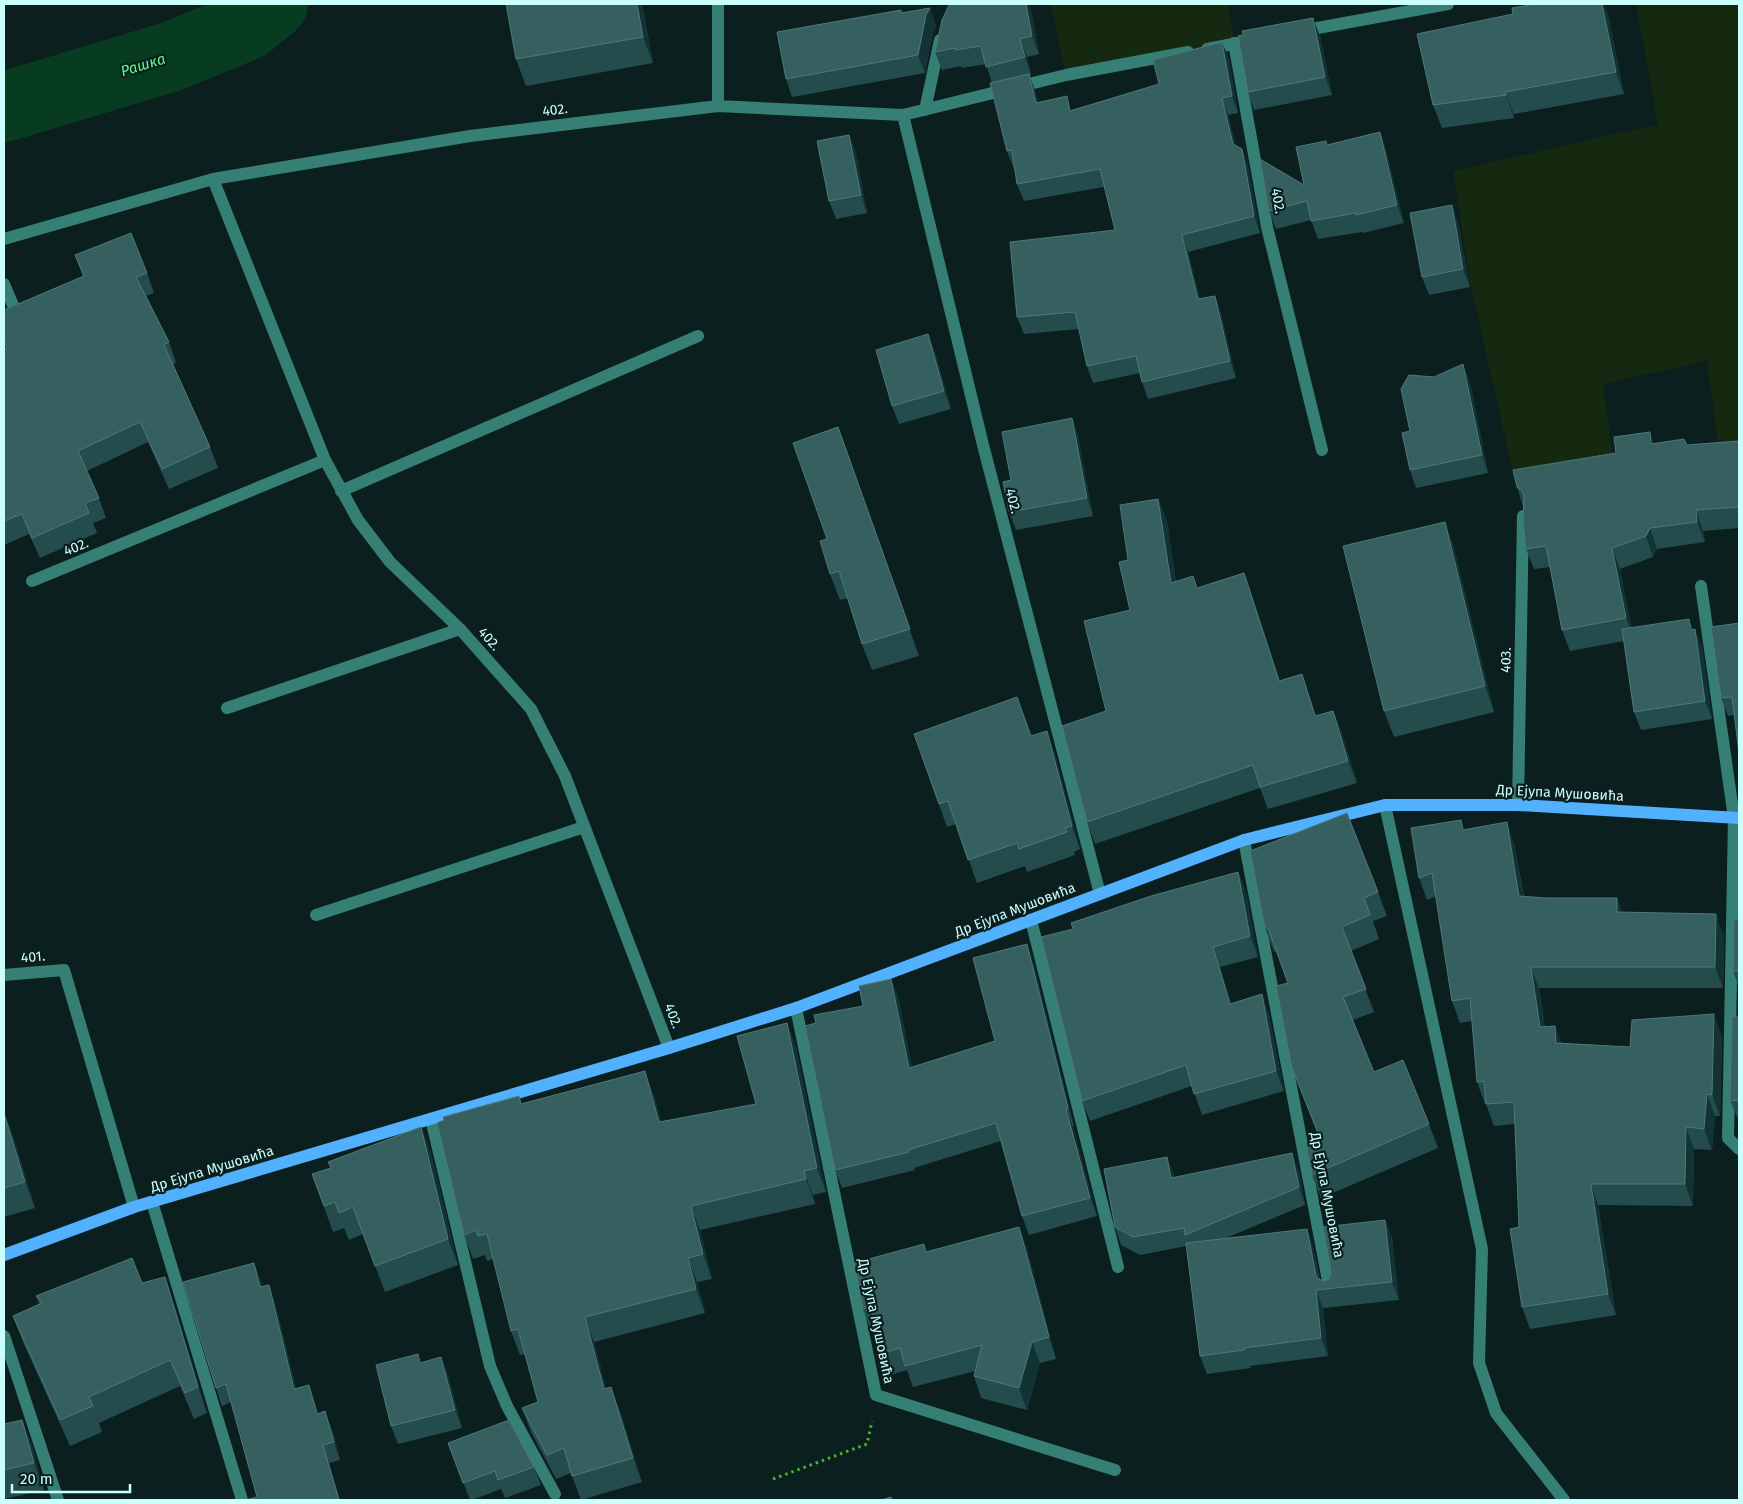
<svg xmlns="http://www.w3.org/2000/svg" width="1743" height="1504" font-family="'Fira Sans',sans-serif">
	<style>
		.green { fill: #14290f }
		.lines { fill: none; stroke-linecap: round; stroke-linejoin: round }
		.river { stroke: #083c20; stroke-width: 70 }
		.path { stroke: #4bb22b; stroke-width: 3; stroke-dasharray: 2.5 4; stroke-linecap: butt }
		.minor { stroke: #367f75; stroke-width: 12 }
		.major { stroke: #51b1ff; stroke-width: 12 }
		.wall { fill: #244c4d }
		.shaded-wall { fill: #133233 }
		.building { fill: #366060; stroke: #4d7978 }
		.labels { text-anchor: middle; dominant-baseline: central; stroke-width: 4.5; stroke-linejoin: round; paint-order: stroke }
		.street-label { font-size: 14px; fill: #cafffc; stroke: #0c1f1f }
		.water-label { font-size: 15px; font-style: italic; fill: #58ff87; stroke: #0c1f1f }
	</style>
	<rect width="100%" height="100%" fill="#0c1f1f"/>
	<path class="green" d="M1050,4H1228L1234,43L1066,75Z
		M1636,4H1739V464L1721,469L1707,361L1603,384L1613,457L1515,482L1470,282L1453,171L1658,124Z"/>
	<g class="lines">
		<path class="river" d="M4,107L173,56L247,25L273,4"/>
		<path class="path" d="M773,1479L867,1444L872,1421"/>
		<path class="minor" d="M1301,31L1448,4
			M1234,43L1267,227L1322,450
			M1207,49L1254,40
			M718,106V4
			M925,110L940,40
			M903,115L983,445L1100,894
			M213,179L325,460L358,520L390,562L460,629L531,709L565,776L669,1048
			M4,239L213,179L470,136L718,106L903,115L1066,75L1188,52
			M4,284L18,317
			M341,491L698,336
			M32,581L325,460
			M1701,586L1734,818L1728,1138L1739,1149
			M227,708L460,629
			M1385,805L1482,1249L1479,1363L1496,1413L1564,1500
			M1518,805L1523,516
			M1244,840L1330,1291
			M316,915L584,827
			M1031,920L1118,1267
			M4,975L64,970L134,1207
			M796,1008L876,1395L1115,1470
			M431,1119L490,1366L507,1406L555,1494
			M152,1202L242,1500
			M4,1336L58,1500"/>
		<path class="major" d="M4,1255L134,1207L669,1048L796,1008L1244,840L1385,805H1518L1739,818"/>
	</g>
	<path class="wall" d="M642,4L653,63L526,86L516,59Z
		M752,4H768V5Z
		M930,8L936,26L933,33L925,73L792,97L786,79L902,13Z
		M1031,10L1039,54L1027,57L1031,75L1030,76L1035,91L1038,103L1072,110L1159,84L1222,42L1229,59L1238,113L1228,115L1236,146L1242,149L1248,166L1260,233L1188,252L1200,299L1221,313L1236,378L1148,399L1142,382L1140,373L1093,383L1087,366L1079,329L1024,334L1017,317L1115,230L1104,187L1024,201L1017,184L1015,168L1014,169L1007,151L992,83L986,64L962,68L961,66L942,70L935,52Z
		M1608,14L1624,94L1514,114V118L1442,128L1433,105Z
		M1243,35L1320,36L1332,95L1254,110L1248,92Z
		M1380,132L1386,150L1404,223L1363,233L1362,232L1318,239L1311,220L1276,229L1269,211L1304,185L1328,145Z
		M849,135L856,153L867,213L836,219L829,201Z
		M1458,223L1470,287L1429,295L1422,277Z
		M75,255L147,273L154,293L146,296L169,342L176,363L173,364L210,447L218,468L169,489L148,442L87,471L99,498L106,518L93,523L97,533L40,558L29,534L4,545V349L6,348L4,343V310L83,276Z
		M935,352L951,409L899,424L892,406Z
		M1470,382L1488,473L1416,488L1410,470V431Z
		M1072,418L1078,436L1093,516L1016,530L1009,512L1011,480Z
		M838,427L919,656L872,670L862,644L848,598L840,600L830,574L827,539Z
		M1739,441V528L1703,531L1705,542L1657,549L1653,557L1620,569L1631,628L1693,630L1702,647L1712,719L1641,730L1634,712L1624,641L1570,651L1562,630L1550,567L1534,569L1526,549L1523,506L1517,487L1616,453L1654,443L1687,445Z
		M1158,499L1167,521L1176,582L1197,588L1244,573L1252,595L1280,681L1310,697L1316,716L1333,711L1342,733L1357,783L1268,809L1260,788L1095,844L1087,822L1106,711L1130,610L1128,560Z
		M1445,522L1454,548L1494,712L1394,737L1384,711Z
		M1739,623L1735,715L1728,716L1721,698Z
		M914,734L1031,736L1055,754L1080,849L1074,852L1075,855L1027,872L1025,866L977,883L956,824L947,827Z
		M1465,829L1514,843L1524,896L1545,898H1617L1622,912L1724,936L1723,988H1539L1545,1027L1555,1026L1561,1043L1630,1047L1722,1036L1720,1116H1715L1712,1150L1694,1149L1693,1206L1598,1205L1616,1315L1530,1329L1522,1307L1515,1124L1494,1126L1486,1104H1485L1477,1082L1472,1021L1460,1023L1452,1001L1436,896L1427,900L1419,878Z
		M1238,872L1246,892L1258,957L1220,967L1231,1004L1262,994L1269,1015L1284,1091L1202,1115L1192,1086L1090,1121L1082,1101L1073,929Z
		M1378,892L1387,916L1373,921L1379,939L1351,951L1374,1012L1353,1020L1374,1072L1429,1124L1438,1148L1321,1198L1312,1175L1313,1143L1318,1134L1292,1068L1288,983L1276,951L1274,952L1265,928Z
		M1739,919V988L1733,971Z
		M1033,962L1074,1126L1073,1127L1097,1216L1029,1235L1022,1216L1001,1141L914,1168L915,1170L842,1188L835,1170L816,1023L863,1006L891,979L898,997L912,1067L995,1041Z
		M1739,1017V1117H1737L1730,1100Z
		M787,1023L796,1048L826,1192L813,1195L815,1204L700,1230L712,1279L697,1282L705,1313L594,1342L606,1388L620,1411L642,1482L581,1500L571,1473L556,1479L531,1432L522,1408L538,1402L525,1354L520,1355L511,1331L493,1259L487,1261L485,1255L473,1259L464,1235L522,1103L654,1095L661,1122L756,1104Z
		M4,1113L14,1139L35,1208L4,1217Z
		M421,1127L431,1153L458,1265L385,1292L363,1234L349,1240L344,1228L333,1232L312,1174L331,1168Z
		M1299,1171L1305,1205L1226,1238L1307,1229L1313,1247L1320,1279L1324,1281L1329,1279L1385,1220L1392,1238L1399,1300L1323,1308L1328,1356L1250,1366L1251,1368L1207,1374L1200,1356L1186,1246L1140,1255L1121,1245L1115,1227L1174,1175V1178Z
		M1019,1227L1027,1249L1056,1359L1040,1363L1027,1410L981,1398L974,1376L975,1371L913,1387L907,1370L891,1375L883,1353L877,1330L871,1331L863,1309L926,1252Z
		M254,1263L262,1287L269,1285L275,1303L296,1388L315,1403L318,1413L332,1429L340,1460L329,1463L340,1500H245L257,1497L231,1402L222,1406L216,1388Z
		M142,1283L174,1304L207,1413L194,1419L180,1386L99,1423L102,1432L70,1446L23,1342L13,1316L39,1304L36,1296Z
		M421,1362L448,1375L462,1428L398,1444L391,1426Z
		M22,1420L32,1446L44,1490L4,1499V1424Z
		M448,1443L534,1467L541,1485L505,1498L501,1489L472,1500H470Z"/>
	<path class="shaded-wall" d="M637,4H642L653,63L643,37Z
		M1026,4H1028L1031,10L1039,54L1032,36Z
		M1602,4H1604L1608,14L1624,94L1616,72Z
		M930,8L936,26L933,33L925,73L918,55L926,15Z
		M1313,18L1320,36L1332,95L1325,77Z
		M1020,39L1027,57L1031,75L1025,57Z
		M1222,42L1229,59L1238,113L1232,96Z
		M1029,74L1035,91L1042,120L1036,103Z
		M1505,92L1514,114V118L1506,95Z
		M1222,98L1228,115L1240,161L1233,144Z
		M1380,132L1386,150L1404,223L1397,205Z
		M849,135L856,153L867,213L861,195Z
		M1242,149L1248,166L1260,233L1254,216Z
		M1452,205L1458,223L1470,287L1463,269Z
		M1182,235L1188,252L1205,317L1198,299Z
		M1215,296L1221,313L1236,378L1230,361Z
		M928,334L935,352L951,409L944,391Z
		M1463,364L1470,382L1488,473L1482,455Z
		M1072,418L1078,436L1093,516L1087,498Z
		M1650,432L1657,453L1651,444Z
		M1158,499L1167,521L1180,606L1171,583Z
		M1696,510L1703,531L1705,542L1697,522Z
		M1445,522L1454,548L1494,712L1485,686Z
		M1650,528L1657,549L1653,557L1646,536Z
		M1612,548L1620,569L1634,639L1626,618Z
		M1244,573L1252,595L1287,704L1279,681Z
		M1689,619L1696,637L1691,630Z
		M1695,629L1702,647L1712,719L1705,701Z
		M1302,674L1310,697L1323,739L1315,716Z
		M1333,711L1342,733L1357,783L1348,761Z
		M1047,731L1055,754L1080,849L1072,826Z
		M1507,822L1514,843L1527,917L1519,896Z
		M1238,872L1246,892L1258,957L1250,936Z
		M1617,898L1625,919L1617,912Z
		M1716,914L1724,936L1723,988L1715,967Z
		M1027,944L1033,962L1074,1126L1068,1108Z
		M1213,947L1220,967L1238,1025L1230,1004Z
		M1531,967L1539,988L1548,1049L1540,1027Z
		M891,979L898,997L916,1086L909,1068Z
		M1262,994L1269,1015L1284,1091L1276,1071Z
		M1714,1014L1722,1036L1720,1116L1712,1095Z
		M787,1023L796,1048L826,1192L817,1168Z
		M1555,1026L1563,1048L1556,1043Z
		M645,1071L654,1095L667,1146L659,1122Z
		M1707,1094L1715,1116L1712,1150L1704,1129Z
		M1066,1109L1073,1127L1097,1216L1090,1198Z
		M4,1113L14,1139L35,1208L25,1182Z
		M421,1127L431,1153L458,1265L448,1239Z
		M1686,1127L1694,1149L1693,1206L1685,1184Z
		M1292,1153L1299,1171L1305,1205L1299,1187Z
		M1167,1157L1174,1175L1178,1196L1171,1178Z
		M804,1171L813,1195L815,1204L806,1179Z
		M1591,1184L1598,1205L1616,1315L1608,1294Z
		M691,1206L700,1230L712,1279L703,1254Z
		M1385,1220L1392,1238L1399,1300L1392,1282Z
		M1019,1227L1027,1249L1056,1359L1049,1337Z
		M1307,1229L1313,1247L1321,1289L1316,1275Z
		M688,1258L697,1282L705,1313L696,1289Z
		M254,1263L261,1281L267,1305L260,1287Z
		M165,1277L174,1304L207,1413L198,1387Z
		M269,1285L275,1303L301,1407L294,1389Z
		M1316,1290L1323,1308L1328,1356L1321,1338Z
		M585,1317L594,1342L613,1413L604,1389Z
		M1032,1342L1040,1363L1027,1410L1019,1388Z
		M441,1357L448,1375L462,1428L455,1410Z
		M309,1385L315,1403L323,1432L317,1414Z
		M611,1387L620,1411L642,1482L633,1458Z
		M325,1411L332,1429L340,1460L334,1442Z
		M22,1420L32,1446L44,1490L34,1463Z
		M323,1445L329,1463L340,1500H339Z"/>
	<path class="building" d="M506,4H637L643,37L516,59Z
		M956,4H1026L1032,36L1020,39L1025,57L986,67L981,46L955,50V48L935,52L942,20L949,5Z
		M1536,4H1602L1616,72L1505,92L1506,95L1433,105L1417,34L1513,14L1512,8Z
		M930,8L926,15L918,55L786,79L777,32L901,10V13Z
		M1313,18L1325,77L1248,92L1238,36L1243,35L1242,31Z
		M1222,42L1232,96L1222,98L1233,144L1242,149L1254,216L1182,235L1198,299L1215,296L1230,361L1142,382L1136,356L1087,366L1075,312L1017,317L1010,242L1115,230L1100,169L1017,184L1012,150L1007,151L990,83L1029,74L1036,103L1067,96L1070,111L1159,84L1153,60Z
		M1380,132L1397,205L1356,215V213L1311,221L1307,201L1269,211L1260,159L1304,185L1296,147L1326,141L1327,145Z
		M849,135L861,195L829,201L817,141Z
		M1452,205L1463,269L1422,277L1410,213Z
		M131,233L147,273L136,277L169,342L164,345L210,447L162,469L140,422L78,451L99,498L85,503L89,513L32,538L22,514L4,521V349L7,348L4,340V310L84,276L75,255Z
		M928,334L944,391L892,406L876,350Z
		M1463,364L1482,455L1410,470L1402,433L1410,431L1401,389L1409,375L1434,377Z
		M1072,418L1087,498L1009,512L1003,482L1011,480L1002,432Z
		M838,427L910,629L862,644L839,571L830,574L820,541L827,539L793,443Z
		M1650,432L1651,444L1684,439L1687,445L1739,441V507L1696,510L1697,522L1650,528L1646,536L1612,548L1626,618L1562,630L1546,546L1526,549L1523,522L1524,495L1522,491L1517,487L1513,470L1616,453L1614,437Z
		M1158,499L1171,583L1193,576L1197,588L1244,573L1279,681L1302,674L1315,716L1333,711L1348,761L1260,787L1253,765L1087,822L1062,726L1106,711L1084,621L1130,610L1119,562L1128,560L1120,505Z
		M1445,522L1485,686L1384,711L1343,546Z
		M1689,619L1691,630L1695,629L1705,701L1634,712L1622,629Z
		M1739,623V753L1732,697L1721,698L1711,627Z
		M1017,697L1031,736L1047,731L1072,826L1065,828L1067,832L1019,849L1017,843L968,860L948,801L939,804L914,734Z
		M1347,813L1378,892L1364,898L1370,915L1342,927L1366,989L1343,997L1374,1072L1403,1060L1429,1124L1312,1175L1306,1144L1313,1143L1310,1137L1318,1133L1292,1068L1276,986L1288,983L1268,928H1265L1250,851Z
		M1461,820L1463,830L1507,822L1519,896L1545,898H1617V912L1716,914L1715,967H1531L1540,1027L1555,1026L1556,1043L1630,1047L1632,1020L1714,1014L1712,1095L1707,1094L1704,1129L1686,1127L1685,1184H1591L1608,1294L1522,1307L1510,1229L1519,1227L1514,1102L1486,1104L1484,1081L1477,1082L1470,998L1452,1001L1432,873L1419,878L1411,828Z
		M1238,872L1250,936L1213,947L1230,1004L1262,994L1276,1071L1194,1094L1186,1065L1082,1101L1041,937L1073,929L1071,923L1151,896Z
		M1734,919H1739V971H1733Z
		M1027,944L1068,1108L1066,1109L1090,1198L1022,1216L996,1123L908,1150L909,1152L835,1170L805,1026L816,1023L814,1015L863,1006L859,986L891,979L909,1068L995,1041L973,958Z
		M1732,1017H1739V1101L1730,1100Z
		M787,1023L817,1168L804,1171L806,1179L691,1206L703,1254L688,1258L696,1289L585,1317L604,1389L611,1387L633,1458L572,1476L564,1448L547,1455L522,1408L538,1402L518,1329L511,1331L487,1234L478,1236L476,1230L464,1235L437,1123L444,1120L443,1117L519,1096L521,1104L645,1071L659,1122L756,1104L737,1036Z
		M4,1113L25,1182L4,1188Z
		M421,1127L448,1239L375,1266L353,1207L339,1213L335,1202L324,1206L312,1174L331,1168L328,1162Z
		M1292,1153L1299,1187L1185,1235L1184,1228L1133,1237L1115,1227L1104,1169L1167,1157L1171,1178Z
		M1385,1220L1392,1282L1316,1290L1321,1338L1244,1348V1350L1200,1356L1186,1243L1307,1229L1316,1275L1318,1279L1324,1281L1329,1279L1331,1272L1323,1227Z
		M1019,1227L1049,1337L1032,1342L1019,1388L974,1376L982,1345L905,1366L900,1348L883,1353L870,1307L863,1309L854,1263L924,1244L926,1252Z
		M132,1258L142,1283L165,1277L198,1387L185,1393L170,1360L89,1397L93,1406L60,1420L13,1316L42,1303L36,1296Z
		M254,1263L260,1287L269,1285L294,1389L309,1385L317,1414L325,1411L334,1442L323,1445L339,1500H245L257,1497L226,1384L216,1388L183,1282Z
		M418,1354L420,1363L441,1357L455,1410L391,1426L376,1365Z
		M22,1420L34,1463L4,1470V1424Z
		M509,1420L534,1467L498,1480L495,1471L463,1483L448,1443Z
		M891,1497L892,1500H881Z"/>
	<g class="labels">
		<g class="street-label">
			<text transform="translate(555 110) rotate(-7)">402.</text>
			<text transform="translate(1278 201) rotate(80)">402.</text>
			<text transform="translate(1013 501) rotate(75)">402.</text>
			<text transform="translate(76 547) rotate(-22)">402.</text>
			<text transform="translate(489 639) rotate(48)">402.</text>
			<text transform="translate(1506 660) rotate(-89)">403.</text>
			<text transform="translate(1560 793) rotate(3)">Др Ејупа Мушовића</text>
			<text transform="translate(1015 910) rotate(-21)">Др Ејупа Мушовића</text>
			<text transform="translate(33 957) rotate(-5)">401.</text>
			<text transform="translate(673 1016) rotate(69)">402.</text>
			<text transform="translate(212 1169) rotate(-17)">Др Ејупа Мушовића</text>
			<text transform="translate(1327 1195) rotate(79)">Др Ејупа Мушовића</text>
			<text transform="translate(876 1321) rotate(78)">Др Ејупа Мушовића</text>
		</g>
		<g class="water-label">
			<text transform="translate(143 65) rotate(-17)">Рашка</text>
		</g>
	</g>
	<rect width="1743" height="1504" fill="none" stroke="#cafffc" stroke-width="10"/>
	<path d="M12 1484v8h118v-8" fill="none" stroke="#cafffc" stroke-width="2.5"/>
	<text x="20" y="1484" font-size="15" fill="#cafffc" stroke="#0c1f1f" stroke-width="4" paint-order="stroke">20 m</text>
</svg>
